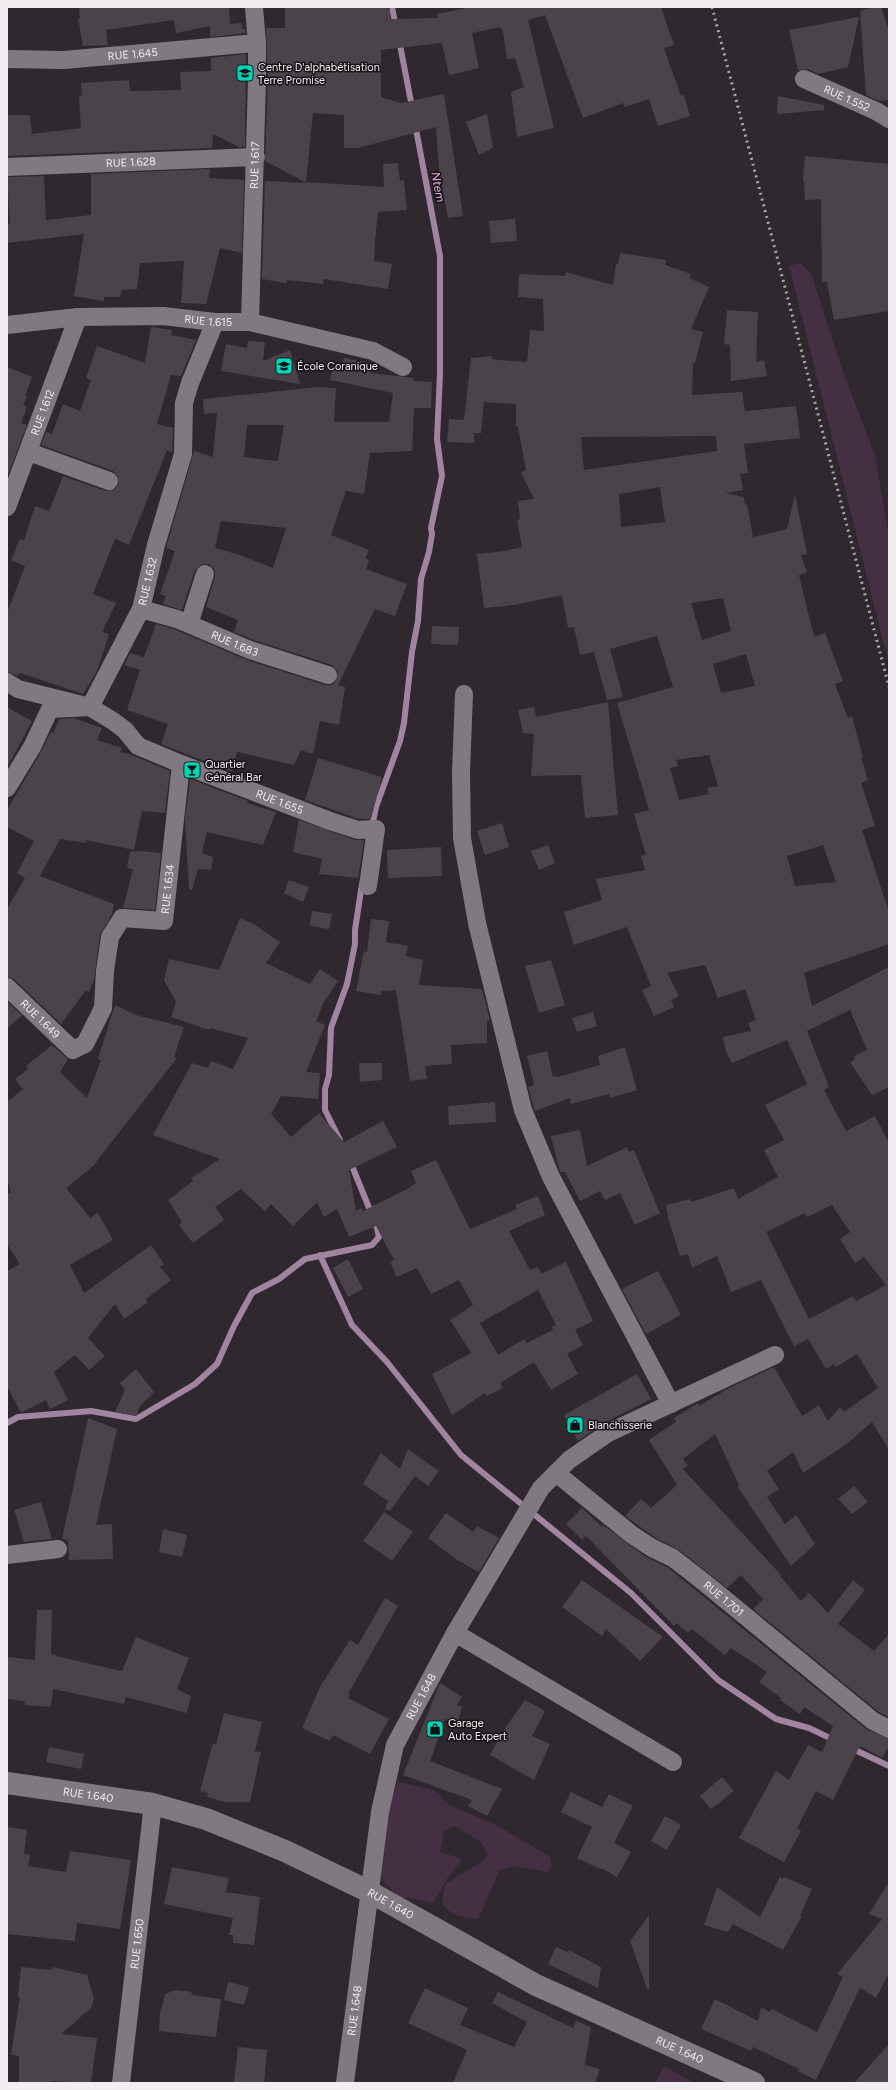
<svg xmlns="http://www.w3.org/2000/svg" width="896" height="2090" font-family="Figtree,sans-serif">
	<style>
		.green { fill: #442f43 }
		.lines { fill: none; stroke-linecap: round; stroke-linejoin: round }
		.stream { stroke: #a185a0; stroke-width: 6 }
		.building { fill: #4b434a; fill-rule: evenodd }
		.minor { stroke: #817981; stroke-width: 18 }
		.tertiary { stroke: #817981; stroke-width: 22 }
		.rail { stroke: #aca7ac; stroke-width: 3; stroke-dasharray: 2 4; stroke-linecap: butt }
		.labels { text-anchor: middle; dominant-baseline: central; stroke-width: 3; stroke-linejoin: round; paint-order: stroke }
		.street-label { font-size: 11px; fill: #f1edf1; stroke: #161215 }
		.poi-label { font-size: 11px; fill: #f1edf1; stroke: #161215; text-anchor: start }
		.water-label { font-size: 12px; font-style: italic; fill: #edb1eb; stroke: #161215 }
	</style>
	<rect width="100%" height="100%" fill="#30282f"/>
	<path class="green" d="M800,263L811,273L841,366L875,456L889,537V664L789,266Z
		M398,1782L434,1790L449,1805L498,1826L549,1856L552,1865L548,1872L515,1866L500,1870L478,1919C463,1917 450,1916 442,1903L445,1884L483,1861L487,1854L481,1842L455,1826L444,1830L440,1852L462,1859L447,1879L433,1903L410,1898H400L379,1877L384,1818Z
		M664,2066L695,2083H655Z"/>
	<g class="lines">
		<path class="stream" d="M392,7L396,27
			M399,40L412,107
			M372,827L376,807L400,741L404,723L412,652L418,621L421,579L429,552L432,534L431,528L442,476L437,439L440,374V256L415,124
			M340,1140L325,1110V1089L329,1075L331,1028L347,984L355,944V930L362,884
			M350,1161L372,1215
			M320,1255L352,1325L387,1362L461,1455L631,1593L718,1680L776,1719L809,1728L836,1741
			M7,1423L18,1417L91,1411L136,1419L195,1384L217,1364L234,1326L252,1293L279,1279L305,1259L372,1245L379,1237L376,1224
			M851,1748L889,1766"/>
	</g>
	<path class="building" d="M79,7H229L230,24L242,23V29H245L246,33L210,37V26L176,33L174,20L106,30L108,45L83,46L78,19H80Z
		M285,7H390V19L438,18L437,14L471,7H661L674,45L664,48L681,96L684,95L690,116L658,126L649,99L625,107L623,103L583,118L545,15L528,20L554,128L517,137L511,92L524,87L515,58L507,59L503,31L500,27L472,33L479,68L449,75L442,43L381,50V97L401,103L444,94L463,216L448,218L439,169L436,127L358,148H344V115L313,113L306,182L384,187L383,164L398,163L400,181L404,180L407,210L378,212L375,241L374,261L392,264L388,289L324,279L323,284L287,280L286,283L262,279L265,181L307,183L265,161L268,80L266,28H285Z
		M874,7H881L889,31V100L879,101L866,95L860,11Z
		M859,17L848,67L818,74L808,69L798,70L789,30Z
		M246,54L245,147H239L213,134L212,148L7,156V115H30L32,134L81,128L79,97L82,96L81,83L129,80L130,91L181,90L180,72L211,71V58Z
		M778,96L824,105V110L777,114Z
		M487,114L493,148L479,155L466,122Z
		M805,156L889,164V311L834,320L827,282H822L821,199L805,200L804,181H803Z
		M210,169L209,178L244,180L242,253L220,248L206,304L181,303L184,261L140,263L137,289L122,290L120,297H104V301L74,296L84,234L7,243V224H10L7,177L44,176L46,220L91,215V174Z
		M515,219L517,241L491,243L489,221Z
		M620,253L666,260L665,265L691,274L689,278L709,287L691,329L703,332L695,363H693L692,395L742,392L745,411L796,406L800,438L744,444L748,473L740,474L743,490L725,493L744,497L745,505L747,504L753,537L787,529L795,494L807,554L801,555L807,572L799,575L814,637L825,633L843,681L835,684L848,718L852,716L863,757H861L868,780L861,783L875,826L862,830L889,912V944L804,973L812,1006L889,967V1087L872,1095L850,1062L855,1059L854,1056L867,1050L850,1010L807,1031L829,1087L824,1090L846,1131L875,1116L889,1143V1450L872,1422L848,1443L803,1473L793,1452L767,1471L779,1489L767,1497L785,1524L796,1515L815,1544L791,1566L737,1486L739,1485L715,1434L683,1459L688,1466L683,1469L781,1575L780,1576L801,1601L809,1593L828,1613L853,1580L865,1590L838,1624L874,1651L889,1634V1717L879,1712L753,1609L763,1599L741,1575L727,1588L679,1550L657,1539L625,1516L641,1499L651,1508L677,1485L649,1440L676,1422L674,1418L698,1403L699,1406L729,1388L774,1367L802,1416L819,1405L828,1421L840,1407L844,1412L878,1388L857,1354L836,1367L834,1364L826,1369L808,1339L794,1346L761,1280L731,1292L717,1256L692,1268L688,1254L680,1256L668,1218L666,1205L690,1199L691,1202L734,1188L738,1199L778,1177L764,1150L784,1140L765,1105L807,1084L787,1040L732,1063L726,1052L723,1037L751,1031L748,1023L756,1020L745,989L718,998L705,965L667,973L679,996L671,1000L674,1007L654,1016L642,990L651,986L627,927L574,945L564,912L602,900L596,879L645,870L641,856L646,855L634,814L649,810L617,703L673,687L657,636L610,649L623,697L607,700L594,652L580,655L574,627L568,628L562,595L514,605L484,608L477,554L505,551L522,547L517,520L520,519L518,501L534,499L521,473L526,470L518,426H516V404L484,402L481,433H474V443L447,442L449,419L464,420L471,358L492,356V359L498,360L527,362L530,330L544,331L543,299L518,297L519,274L565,276L566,272L613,285L616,264H618ZM716,436L717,451L584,470L581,437ZM660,487L665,522L621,527L619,494ZM723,598L731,631L702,640L691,603ZM746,654L755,686L721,693L713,664ZM709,755L718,786L707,788L709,794L679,800L670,768L678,766L676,760ZM823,845L836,882L795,886L787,856ZM832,1205L850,1232L840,1239L855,1263L864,1257L886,1285L856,1301L853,1296L809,1319L766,1232L805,1213L807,1217Z
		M727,310L758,312L756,362L764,360L767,376L731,381L730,345L724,344Z
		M151,327L172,330L171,335L196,340L181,376L171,375L157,424L173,428L172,452L167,450L129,545L115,539L93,594L116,603L102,632L109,634L97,671L83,694L20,673L18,676L7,672V613L25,566L11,560L20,539L24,540L35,506L49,511L63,476L106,491L115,489L119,484L117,475L113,471L41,445L46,432L52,434L63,404L80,411L91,380L86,378L97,346L145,363Z
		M248,341L265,342L263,361L290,350L300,384L221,371L226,344L247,348Z
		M344,358L373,364L371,373L414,378V381L432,382L431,408H414L412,451L370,453L364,494L346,491L331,535L369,550L365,558L369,560L366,569L407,584L395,616L375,609L338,685L345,687L339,725L320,721L313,754L301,750L294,765L237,752L232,772L161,744L168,724L127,710L140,670L124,665L130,653L144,657L156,624L174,629L247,660L325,685H331L335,682L338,672L332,665L254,640L234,632L238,620L206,607L215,577V571L209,564H202L195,570L182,610L163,604L166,596L160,594L175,551L166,548L194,451L213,457L217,413L204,414L203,399L317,387L336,388L334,422H389L393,393L330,380L332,369L342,370ZM247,425H284L278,461L244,457ZM221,521L286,528L273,568L240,555L215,548Z
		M7,367L32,377L25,396L27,397L23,405L27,407L21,423L27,425L7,477Z
		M432,626L459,627L458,645L431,644Z
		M608,702L618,815L585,818L581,775L531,776L534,734L523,733L518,710L534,707L536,717Z
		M7,707L32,721L7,768Z
		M74,718L102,728L97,740L122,748L120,752L132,755L170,771L165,813L142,811L134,850L86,840V843L60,839L40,876L114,904L112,914L100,935L94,980L89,992L86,990L61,1024L14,979L7,977V909L25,878L17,873L34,841L7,827V810L41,752L51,732L53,733L59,719Z
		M318,758L382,777L371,819H359L305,800Z
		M190,779L248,801L247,803L276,812L263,845L207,832L202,853L213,857L211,870L198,869L192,890L189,889L185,821Z
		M299,820L355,840H364L358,878L319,874L322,859L293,852Z
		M502,823L509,847L485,855L477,831Z
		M548,845L555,863L539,870L531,851Z
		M441,847L442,876L388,878L387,850Z
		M141,851L161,853L155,910L123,908L133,869L127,868L130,852Z
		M289,880L309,887L303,902L284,893Z
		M312,911L332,914L329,929L310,926Z
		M240,918L252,923L280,942L266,963L310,984L320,969L338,981L324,1002L316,1021L325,1025L306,1072L320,1073L318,1099L281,1096L271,1114L291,1137L319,1113L344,1142L383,1121L397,1147L349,1170L356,1211L362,1208L363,1211L407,1189L416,1183L411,1171L436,1160L470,1229L517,1209L515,1205L538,1196L545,1215L509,1231L530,1270L538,1267L541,1274L566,1262L593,1321L575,1330L583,1345L567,1354L578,1374L551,1390L534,1362L500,1383L503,1388L486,1396L485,1393L452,1415L432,1374L471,1353L450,1320L473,1305L459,1280L431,1294L417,1268L397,1277L390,1262L394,1260L376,1226L349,1237L337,1209L324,1217L317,1202L293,1226L271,1204L265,1211L241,1189L215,1207L224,1220L193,1243L179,1225L182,1222L168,1200L193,1181L191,1178L220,1159L153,1135L192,1063L208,1068L211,1061L233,1069L248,1038L210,1028L209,1030L171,1017L176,1002L164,980L169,959L219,970ZM538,1290L556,1325L552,1327L553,1330L527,1343L524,1339L498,1355L480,1323Z
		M371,919L389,921L386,942L408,946L406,956L423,960L419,985L482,989L490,1020H487V1043L451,1045L452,1064L425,1066L427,1079L410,1081L396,990L381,991V995L356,991L364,951L367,952Z
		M551,960L565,1005L539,1013L525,966Z
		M7,1002L22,1015L7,1029Z
		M115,1005L136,1015L184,1027L174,1057L177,1058L93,1166L66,1188L90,1218L98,1213L113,1240L70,1265L84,1293L151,1245L164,1264L160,1267L171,1280L146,1299L148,1302L124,1319L115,1304L88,1338L105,1356L89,1370L75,1355L54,1372L68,1400L50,1409L46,1400L21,1413L7,1386V1271L20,1264L7,1244V1194L11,1192L7,1179V1102L23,1089L15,1079L28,1069L26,1066L52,1045L68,1059L60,1072L87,1098L101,1060L98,1059Z
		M593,1012L597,1026L577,1032L572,1018Z
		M625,1047L637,1090L610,1098L609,1094L571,1104L570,1098L535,1111L528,1087L534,1085L527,1056L547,1051L553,1077L557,1076L558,1077L600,1065L598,1056Z
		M359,1063H382V1080L360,1082Z
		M495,1102L496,1122L449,1125L448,1106Z
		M580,1130L587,1166L627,1147L629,1152L634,1150L660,1213L635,1225L620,1193L605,1200L600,1191L580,1201L565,1172H560L551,1136Z
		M348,1259L363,1289L348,1297L333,1268Z
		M658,1271L681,1315L646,1334L622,1289Z
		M136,1369L154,1392L140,1406L136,1416L115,1412L125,1390L120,1383Z
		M637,1374L651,1399L602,1424L578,1441L564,1415Z
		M88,1418L117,1429L96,1525L112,1524L113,1559L69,1560L68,1540L62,1539Z
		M408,1449L439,1471L428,1486L415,1476L390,1511L385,1509L388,1501L363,1484L381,1453L400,1469Z
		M854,1486L868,1502L852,1514L838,1499Z
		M41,1502L52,1539L24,1542L14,1510Z
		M582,1508L602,1527L603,1525L646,1557L667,1567L866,1729L889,1739V1746L882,1758L860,1746L833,1800L816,1791L797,1828L801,1831L784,1862L739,1838L776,1771L789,1780L808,1745L822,1752L833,1726L804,1707L800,1714L780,1700L781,1698L759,1682L767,1672L731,1648L725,1655L692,1629L688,1633L676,1623L674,1626L586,1536L582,1540L566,1524Z
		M384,1512L413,1532L392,1561L363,1541Z
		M446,1513L473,1532L477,1526L499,1538L479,1572L457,1560L428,1538Z
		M163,1529L187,1535L182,1557L159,1552Z
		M582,1580L663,1637L640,1661L606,1629L602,1636L562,1607Z
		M385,1598L398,1606L348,1694L350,1695L348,1698L389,1719L370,1754L333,1735L330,1741L302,1728L320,1687L350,1640L358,1645Z
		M37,1610H52L51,1654L56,1655V1656L122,1671L136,1637L189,1658L177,1689L191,1696L187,1713L126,1697L124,1704L53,1689L51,1707L25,1705V1701L7,1699V1657L35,1660Z
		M440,1683L462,1697L457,1705L462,1707L458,1722L445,1719L430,1761L502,1789L487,1816L468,1806L472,1800L403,1775Z
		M525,1700L545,1711L532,1736L550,1744L534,1780L490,1755L505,1728Z
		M224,1713L262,1722L255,1751L261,1752L250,1802H225L207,1797L208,1793L200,1791L213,1743L216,1745Z
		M49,1747L84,1754L81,1769L46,1762Z
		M722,1777L734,1791L711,1809L700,1796Z
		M571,1792L602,1807L609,1794L633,1806L614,1843L631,1852L617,1877L601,1868L600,1869L577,1858L592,1827L561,1812Z
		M665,1816L681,1825L667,1850L651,1841Z
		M7,1827L27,1830L24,1854L30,1855L28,1866L66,1872L70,1851L131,1860L120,1929L77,1923L75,1941L7,1934Z
		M172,1867L229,1878L226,1892L260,1897L254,1945L233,1943V1935H229L233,1918L164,1904Z
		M780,1877L782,1879L784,1877L812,1889L800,1916H802L783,1950L733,1924L728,1932L704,1925L717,1887L760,1917Z
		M889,1882V1973L876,1998L860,1988L816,2080L798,2071L799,2069L753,2047L751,2051L701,2029L715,1999L758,2021L761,2007L770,2012L772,2009L817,2032L843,1977L837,1974L882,1919L869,1914Z
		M649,1915V1989H647L630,1941Z
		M556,1947L568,1952L569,1950L601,1967L598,1988L548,1964Z
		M21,1967L52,1970L53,1967L87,1975L94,1999L91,2008L61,2034L97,2038L91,2083L51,2081V2083H19V2056L11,2055L20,1997H18Z
		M228,1982L249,1987L244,2005L224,2000Z
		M425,1988L468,2008L460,2025L514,2047L527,2022L492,2003L498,1992L573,2028L576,2021L591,2027L585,2065L600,2069L595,2083H453L467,2050L408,2023Z
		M176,1990L192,1992L191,1995L221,1999L216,2037L159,2031L160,2014L165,1994Z
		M889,2044V2083H854Z
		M238,2047L267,2050L264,2083H234Z"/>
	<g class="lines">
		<g class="minor">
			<path id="s1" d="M7,59L64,60L257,43"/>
			<path id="s2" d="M804,79L876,111L889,119"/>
			<path id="s3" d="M7,167L256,157"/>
			<path id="s4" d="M250,322L257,80V43L254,7"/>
			<path id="s5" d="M7,325L78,317L163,316L215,322H250L373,351L403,367"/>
			<path d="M29,452L109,481"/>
			<path id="s6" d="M7,507L78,317"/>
			<path id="s7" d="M141,609L177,619L250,650L328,675"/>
			<path d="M189,624L205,574"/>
			<path id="s8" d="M7,682L18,689L90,707L113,721L125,730L138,746L181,764L330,821L358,830L376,829L368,886"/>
			<path d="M464,694L461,772L462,838L477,923L523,1110L551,1177L671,1404"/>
			<path id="s9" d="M7,788L32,747L50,709L90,707L141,609L156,545L183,454L184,403L190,383L215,322"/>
			<path id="s10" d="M7,987L73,1050L85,1044L103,1008L105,971L110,937L122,918L164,921L181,764"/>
			<path id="s11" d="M556,1473L631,1534L652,1548L673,1558L705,1583L873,1721L889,1729"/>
			<path d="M7,1555L58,1549"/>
			<path d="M455,1633L673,1762"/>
			<path id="s12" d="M121,2083L153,1804"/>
			<path id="s13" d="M345,2083L380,1812L395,1745L455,1633L541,1488L569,1460L608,1433L775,1355"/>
		</g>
		<path class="tertiary" id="s14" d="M7,1783L153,1804L206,1819L285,1851L370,1892L536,1985L754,2083"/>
		<path class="rail" d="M712,7L889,687"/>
	</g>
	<defs>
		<g id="school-square" transform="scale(0.9)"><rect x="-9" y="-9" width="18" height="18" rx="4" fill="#00d5b7" stroke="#161215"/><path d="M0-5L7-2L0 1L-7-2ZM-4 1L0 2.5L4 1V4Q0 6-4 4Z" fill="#111"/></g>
		<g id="bar-square" transform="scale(0.9)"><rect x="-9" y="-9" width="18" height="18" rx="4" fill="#00d5b7" stroke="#161215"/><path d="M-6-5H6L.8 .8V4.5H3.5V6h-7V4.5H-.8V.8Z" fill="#111"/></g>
		<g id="shop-square" transform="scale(0.9)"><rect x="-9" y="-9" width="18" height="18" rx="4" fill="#00d5b7" stroke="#161215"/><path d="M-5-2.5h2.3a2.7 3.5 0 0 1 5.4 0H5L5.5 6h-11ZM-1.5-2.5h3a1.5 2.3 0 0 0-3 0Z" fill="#111"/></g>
	</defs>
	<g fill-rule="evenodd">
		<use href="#school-square" x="245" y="73"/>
		<use href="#school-square" x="284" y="366"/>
		<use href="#bar-square" x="192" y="770"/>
		<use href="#shop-square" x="575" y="1425"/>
		<use href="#shop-square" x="435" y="1729"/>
	</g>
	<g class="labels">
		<g class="street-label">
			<text stroke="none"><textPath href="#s1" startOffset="126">RUE 1.645</textPath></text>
			<text stroke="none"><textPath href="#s2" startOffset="47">RUE 1.552</textPath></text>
			<text stroke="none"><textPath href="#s3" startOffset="124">RUE 1.628</textPath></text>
			<text stroke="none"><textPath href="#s4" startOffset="157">RUE 1.617</textPath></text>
			<text stroke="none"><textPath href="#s5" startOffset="202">RUE 1.615</textPath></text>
			<text stroke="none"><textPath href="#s6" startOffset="101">RUE 1.612</textPath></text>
			<text stroke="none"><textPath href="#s9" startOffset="269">RUE 1.632</textPath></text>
			<text stroke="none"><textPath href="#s7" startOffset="100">RUE 1.683</textPath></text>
			<text stroke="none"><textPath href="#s8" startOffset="302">RUE 1.655</textPath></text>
			<text stroke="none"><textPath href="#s10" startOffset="313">RUE 1.634</textPath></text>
			<text stroke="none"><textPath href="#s10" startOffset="46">RUE 1.649</textPath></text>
			<text stroke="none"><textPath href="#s11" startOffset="210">RUE 1.701</textPath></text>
			<text stroke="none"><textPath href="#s13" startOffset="397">RUE 1.648</textPath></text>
			<text stroke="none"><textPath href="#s14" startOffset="82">RUE 1.640</textPath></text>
			<text stroke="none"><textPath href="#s14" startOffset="406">RUE 1.640</textPath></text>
			<text stroke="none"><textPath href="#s12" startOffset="140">RUE 1.650</textPath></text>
			<text stroke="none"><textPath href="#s13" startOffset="73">RUE 1.648</textPath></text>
			<text stroke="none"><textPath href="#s14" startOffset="730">RUE 1.640</textPath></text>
		</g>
		<g class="poi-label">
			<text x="258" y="67">Centre D'alphabétisation<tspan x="258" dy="13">Terre Promise</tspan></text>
			<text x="297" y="366">École Coranique</text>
			<text x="205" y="764">Quartier<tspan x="205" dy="13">Général Bar</tspan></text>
			<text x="588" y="1425">Blanchisserie</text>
			<text x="448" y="1723">Garage<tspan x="448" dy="13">Auto Expert</tspan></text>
		</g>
		<g class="water-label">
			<text transform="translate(438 187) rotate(79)">Ntem</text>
		</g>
	</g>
	<rect width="896" height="2090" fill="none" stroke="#f1edf1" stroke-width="16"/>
</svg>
